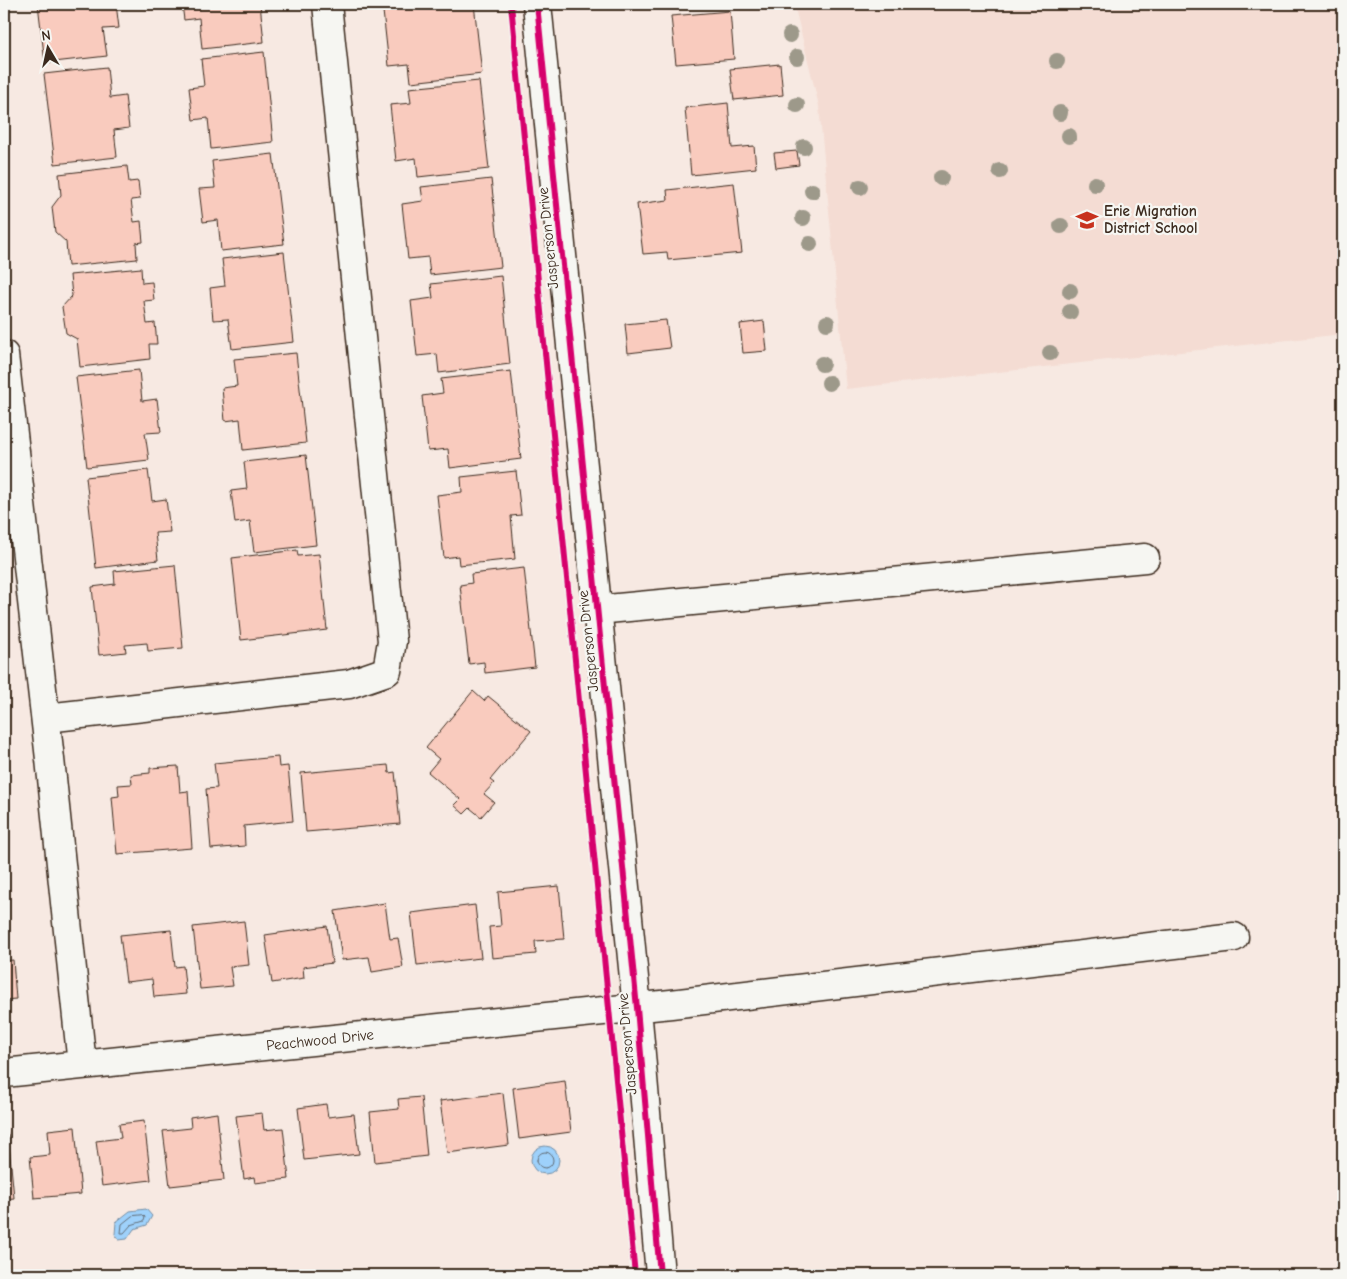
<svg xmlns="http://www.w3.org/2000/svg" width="1347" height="1279" font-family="'Comic Neue',sans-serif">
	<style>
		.built { fill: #f4dcd3 }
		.water { fill: #9ed1fb; stroke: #768ea3 }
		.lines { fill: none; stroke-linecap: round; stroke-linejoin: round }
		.shore { stroke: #636d76; stroke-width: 1 }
		.building { fill: #f9cbbe; stroke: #3b2a1e }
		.minor-casing { stroke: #3b2a1e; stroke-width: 31 }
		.minor { stroke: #f6f6f2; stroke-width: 28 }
		.cycleway-casing { stroke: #f6f6f2; stroke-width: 9 }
		.cycleway { stroke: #d6006c; stroke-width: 6 }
		.tree { fill: #9d998a }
		.labels { text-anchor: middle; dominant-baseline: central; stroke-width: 4.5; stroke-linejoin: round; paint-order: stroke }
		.poi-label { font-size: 15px; font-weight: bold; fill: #3b2a1e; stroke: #f6f6f2; text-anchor: start }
		.street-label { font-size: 15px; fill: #3b2a1e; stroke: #f6f6f2 }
	</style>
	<rect width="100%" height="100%" fill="#f7e9e2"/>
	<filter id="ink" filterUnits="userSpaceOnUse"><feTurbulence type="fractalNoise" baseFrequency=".02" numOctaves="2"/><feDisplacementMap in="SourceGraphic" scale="10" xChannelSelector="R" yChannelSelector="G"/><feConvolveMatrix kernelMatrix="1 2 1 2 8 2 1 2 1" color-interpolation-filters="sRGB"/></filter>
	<g filter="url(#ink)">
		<path class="built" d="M794,4H1343V334L846,389L819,106Z"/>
		<path class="water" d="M531 1160a14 14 0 1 1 28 0a14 14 0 1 1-28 0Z
			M146,1209L152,1216L147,1225L134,1229L127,1239L119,1240L115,1234L116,1222L130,1211Z"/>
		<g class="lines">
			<path class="shore" d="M537 1160a8 8 0 1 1 16 0a8 8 0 1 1-16 0Z
				M143,1215L145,1217L144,1221L131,1225L124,1233H121L122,1224L132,1216Z"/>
		</g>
		<path class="building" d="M38,4H116L119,28L103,29L107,56L45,63Z
			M182,4H260L264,42L202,49L199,18L184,20Z
			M403,4H474L482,74L411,82L409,64L389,66L383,11L404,8Z
			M730,11L734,59L676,64L671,16Z
			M264,52L273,142L211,149L208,118L193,120L189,88L204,86L201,59Z
			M780,64L783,95L734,100L730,69Z
			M107,67L110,98L125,96L129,128L114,130L117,157L55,164L44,74Z
			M479,81L489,169L418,177L416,158L396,161L390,105L411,103L409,88Z
			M728,103L732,148L754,146L756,168L691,175L685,108Z
			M797,151L799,165L776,168L774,153Z
			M273,154L284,244L221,251L218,220L203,222L199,189L215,188L212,161Z
			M127,166L129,182L138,181L140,199L131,200L134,222L141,221L143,242L136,243L137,259L68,266L66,242L55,232L52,207L61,195L59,174Z
			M491,179L501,267L430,275L428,257L408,259L402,204L423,201L421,187Z
			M734,183L742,253L668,260L667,252L643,254L637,204L668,200L667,190Z
			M284,252L294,342L232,349L228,319L213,320L210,288L225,286L222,259Z
			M141,268L142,283L152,282L154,300L144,301L147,324L155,323L157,344H149L150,359L80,367L77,339L66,333L62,307L72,296L70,275Z
			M501,276L510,364L439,373L437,354L417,356L411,301L433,298L431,284Z
			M666,320L670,348L628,353L625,324Z
			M764,321L767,351L743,353L740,324Z
			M296,353L306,443L243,450L240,419L225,421L222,388L237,386L234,359Z
			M139,370L142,401L157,399L161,432L145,433L149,460L87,467L76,377Z
			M511,371L521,459L450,468L448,449L428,451L422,396L443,393L441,379Z
			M306,455L316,545L254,552L250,521L235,523L231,491L247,489L244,462Z
			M148,470L152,501L166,499L170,532L155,533L158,560L96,568L86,477Z
			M516,471L521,515L511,516L515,559L459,565L458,556L444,558L437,495L462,492L461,477Z
			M297,550L298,556L319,554L327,630L241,640L232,558Z
			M175,565L183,648L148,651L147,643L125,645L126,652L99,655L92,587L115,584L114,571Z
			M524,568L535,667L485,673L484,662L469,664L460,585L472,583L471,574Z
			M473,691L484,701L488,696L531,731L490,780L494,783L484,794L494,802L481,817L470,808L464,814L454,805L460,799L428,772L439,759L426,748Z
			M278,757L279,767L288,766L293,821L244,826L245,846L211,849L206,789L217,788L214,763Z
			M388,765L389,773L395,772L400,824L306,832L301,773Z
			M178,766L180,792L188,791L192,848L117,854L112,797L119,796L118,785L132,784L131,775L150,773V768Z
			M559,886L564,939L535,941L536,954L492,958L489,927L501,926L498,892Z
			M385,903L390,939L398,938L403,967L372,972L369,957L342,960L335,911Z
			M475,905L481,958L417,965L411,913Z
			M244,921L249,965L230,967L233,986L200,989L193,927Z
			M327,926L332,963L303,967L304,978L272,983L265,935Z
			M171,930L175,967L183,966L186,994L154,997L152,979L126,982L120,935Z
			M13,960L16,999L4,1000V961Z
			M565,1081L571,1132L519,1139L513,1088Z
			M503,1093L509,1145L447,1153L440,1101Z
			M421,1097L427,1156L375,1162L370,1112L399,1109L398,1099Z
			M326,1104L328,1117L354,1114L359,1154L304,1160L298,1108Z
			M217,1113L224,1180L170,1186L163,1131L191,1128L190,1117Z
			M262,1113L264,1130L283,1128L289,1179L255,1183L254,1177L244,1179L236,1116Z
			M144,1121L151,1180L102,1186L96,1141L121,1138L119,1124Z
			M75,1127L81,1194L34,1198L30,1157L50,1155L48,1130Z
			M4,1134H8L14,1198L4,1199Z"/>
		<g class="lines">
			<g class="minor-casing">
				<path id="minor" d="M537,4L637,1008L660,1275
					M4,355L50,759L82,1065
					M597,610L1145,558
					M46,718L349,684L387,671L392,641L327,4
					M4,1073L671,1004L1234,937"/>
			</g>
			<use href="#minor" class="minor"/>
			<g class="cycleway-casing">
				<path id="cycleway" d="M511,4L635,1275
					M537,4L637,1008L660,1275"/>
			</g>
			<use href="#cycleway" class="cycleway"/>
		</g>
		<g class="tree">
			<circle cx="790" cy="35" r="8"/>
			<circle cx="797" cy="57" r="8"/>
			<circle cx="1057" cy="61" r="8"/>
			<circle cx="797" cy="105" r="8"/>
			<circle cx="1060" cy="113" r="8"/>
			<circle cx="1069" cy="136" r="8"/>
			<circle cx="804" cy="147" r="8"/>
			<circle cx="1000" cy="171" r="8"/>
			<circle cx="941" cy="178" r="8"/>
			<circle cx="1095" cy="184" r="8"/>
			<circle cx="860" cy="187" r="8"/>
			<circle cx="812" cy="191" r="8"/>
			<circle cx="803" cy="218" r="8"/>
			<circle cx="1061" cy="226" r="8"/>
			<circle cx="810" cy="244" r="8"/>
			<circle cx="1070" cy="291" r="8"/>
			<circle cx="1070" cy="312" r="8"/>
			<circle cx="827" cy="323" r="8"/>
			<circle cx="1050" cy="353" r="8"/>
			<circle cx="822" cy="364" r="8"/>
			<circle cx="829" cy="383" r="8"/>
		</g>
	</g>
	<defs>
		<g id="school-bare" transform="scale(1.725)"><path d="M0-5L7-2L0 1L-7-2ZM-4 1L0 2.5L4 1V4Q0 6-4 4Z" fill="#c8321e" stroke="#f6f6f2" stroke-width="2.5" paint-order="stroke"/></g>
	</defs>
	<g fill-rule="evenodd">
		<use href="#school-bare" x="1087" y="220"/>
	</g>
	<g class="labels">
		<g class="poi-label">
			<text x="1104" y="211">Erie Migration<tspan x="1104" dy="17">District School</tspan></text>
		</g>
		<g class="street-label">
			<text transform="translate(548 238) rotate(-96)">Jasperson Drive</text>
			<text transform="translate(588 641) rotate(-96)">Jasperson Drive</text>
			<text transform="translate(320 1040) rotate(-6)">Peachwood Drive</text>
			<text transform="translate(627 1044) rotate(-95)">Jasperson Drive</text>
		</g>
	</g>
	<rect width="1347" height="1279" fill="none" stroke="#f6f6f2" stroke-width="20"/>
	<rect x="10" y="10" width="1327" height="1259" fill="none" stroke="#3b2a1e" stroke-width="2" filter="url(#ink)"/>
	<g transform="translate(48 48) rotate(351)" stroke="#f6f6f2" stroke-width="4" paint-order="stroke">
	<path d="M0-4L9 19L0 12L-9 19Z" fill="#3b2a1e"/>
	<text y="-8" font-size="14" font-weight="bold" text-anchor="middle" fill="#3b2a1e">N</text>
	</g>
</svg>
